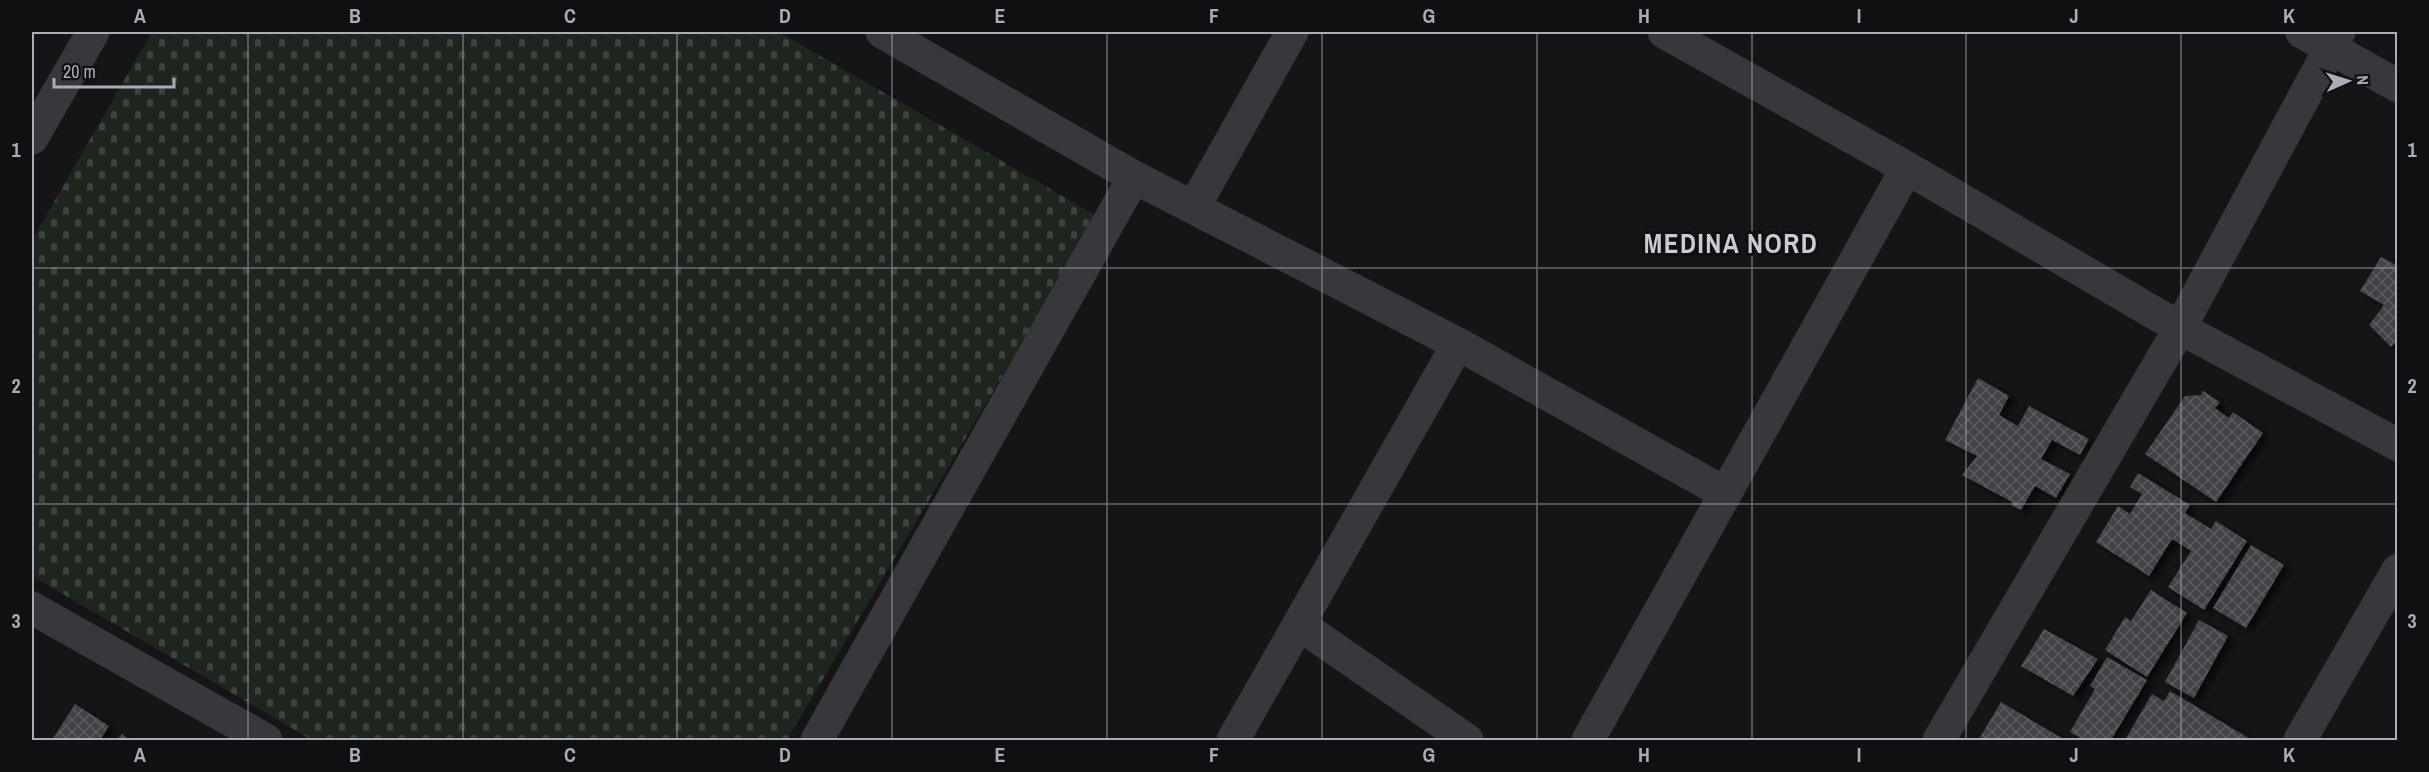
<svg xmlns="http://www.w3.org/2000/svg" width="2429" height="772" font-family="'Archivo Narrow',sans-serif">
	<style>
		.cemetery { fill: url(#cemetery-stones) }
		.building { fill: url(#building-cross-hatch); filter: url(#shadow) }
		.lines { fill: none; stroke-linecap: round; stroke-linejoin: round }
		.street { stroke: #37383c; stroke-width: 33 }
		.grid { fill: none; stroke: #a8adb7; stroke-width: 1.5; stroke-opacity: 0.55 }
		.labels { text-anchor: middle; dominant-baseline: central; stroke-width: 6; stroke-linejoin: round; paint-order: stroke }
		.district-label { font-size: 27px; font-weight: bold; letter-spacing: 1.5px; fill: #c9ccd3; stroke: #101012 }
		.neatline { fill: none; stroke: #a8adb7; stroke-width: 2 }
		.grid-label { font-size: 20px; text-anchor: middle; font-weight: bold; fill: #a8adb7 }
	</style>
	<defs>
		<pattern id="cemetery-stones" width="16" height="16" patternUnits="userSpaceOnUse" patternTransform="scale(1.5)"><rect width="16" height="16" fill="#1e251e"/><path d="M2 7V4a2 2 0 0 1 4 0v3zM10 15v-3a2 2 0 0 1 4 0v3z" fill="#3c423c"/></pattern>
		<pattern id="building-cross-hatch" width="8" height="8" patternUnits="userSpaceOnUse" patternTransform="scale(1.5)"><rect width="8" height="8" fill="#424347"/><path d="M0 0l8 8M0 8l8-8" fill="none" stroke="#5a5b5f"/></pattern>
		<filter id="shadow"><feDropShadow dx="6" dy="4" stdDeviation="3" flood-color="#0009"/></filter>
	</defs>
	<rect width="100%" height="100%" fill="#151517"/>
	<path class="cemetery" d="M152,32H779L1097,216L787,740H312L32,576V240Z"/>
	<path class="building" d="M2381,257L2398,266V339L2391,347L2369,325L2384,305L2360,291Z
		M1978,378L2009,396L1999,415L2018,426L2029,406L2089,439L2080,455L2052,440L2041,459L2070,474L2056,498L2035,486L2021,510L2011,505L2012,502L1962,475L1977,456L1945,440Z
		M2203,391L2220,402L2215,408L2229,418L2233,412L2263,433L2216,502L2145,454L2185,396L2201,395Z
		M2138,473L2190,505L2185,513L2211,529L2216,521L2247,541L2204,610L2168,587L2191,551L2172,539L2149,576L2096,542L2118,506L2130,514L2142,494L2130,487Z
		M2251,545L2284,565L2246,628L2213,608Z
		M2151,590L2187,613L2147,677L2105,650L2125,617L2131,621Z
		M2199,620L2228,636L2194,698L2165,682Z
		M2044,629L2098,659L2073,696L2021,666Z
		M2107,657L2147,680L2111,740H2084L2070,732L2095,689L2090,686Z
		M2170,691L2252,740H2125L2152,694L2164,701Z
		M2001,702L2065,740H1981L1979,739Z
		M75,704L109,726L100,740H52Z
		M122,734L129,740H116Z"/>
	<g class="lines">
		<path class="street" d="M882,32L1134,177L1458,344L1725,493
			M1664,32L1907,168L2180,328L2398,445
			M2302,32L2398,86
			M32,138L93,32
			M1194,207L1292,32
			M32,608L266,740
			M1300,625L1467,740
			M817,740L1134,177
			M1233,740L1458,344
			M1588,740L1907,168
			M1939,740L2180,328L2339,32
			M2300,740L2398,570"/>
	</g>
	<path class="grid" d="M248,32V740M463,32V740M677,32V740M892,32V740M1107,32V740M1322,32V740M1537,32V740M1752,32V740M1966,32V740M2181,32V740M32,268H2398M32,504H2398"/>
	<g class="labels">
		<g class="district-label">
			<text x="1731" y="243">MEDINA NORD</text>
		</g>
	</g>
	<rect width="2429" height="772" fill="none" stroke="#101012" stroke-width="66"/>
	<g transform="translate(2348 81) rotate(87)" stroke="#101012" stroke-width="4.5" paint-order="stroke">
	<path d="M0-4.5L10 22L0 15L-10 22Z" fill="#a8adb7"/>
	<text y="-9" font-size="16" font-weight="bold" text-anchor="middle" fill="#a8adb7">N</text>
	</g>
	<path d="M54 78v9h120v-9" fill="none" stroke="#a8adb7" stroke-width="3"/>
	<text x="63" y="78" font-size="18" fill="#a8adb7" stroke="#101012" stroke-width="4.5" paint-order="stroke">20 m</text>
	<rect x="33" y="33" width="2363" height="706" class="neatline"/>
	<g class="grid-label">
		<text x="140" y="23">A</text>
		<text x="355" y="23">B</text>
		<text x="570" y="23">C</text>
		<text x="785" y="23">D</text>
		<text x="1000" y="23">E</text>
		<text x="1214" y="23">F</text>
		<text x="1429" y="23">G</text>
		<text x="1644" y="23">H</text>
		<text x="1859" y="23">I</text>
		<text x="2074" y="23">J</text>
		<text x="2289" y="23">K</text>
		<text x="16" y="157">1</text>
		<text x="2412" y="157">1</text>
		<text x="16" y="393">2</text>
		<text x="2412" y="393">2</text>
		<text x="16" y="628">3</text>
		<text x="2412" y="628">3</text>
		<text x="140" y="762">A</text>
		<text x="355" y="762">B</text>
		<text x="570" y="762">C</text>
		<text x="785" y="762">D</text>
		<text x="1000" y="762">E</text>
		<text x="1214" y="762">F</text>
		<text x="1429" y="762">G</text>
		<text x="1644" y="762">H</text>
		<text x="1859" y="762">I</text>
		<text x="2074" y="762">J</text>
		<text x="2289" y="762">K</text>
	</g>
</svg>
